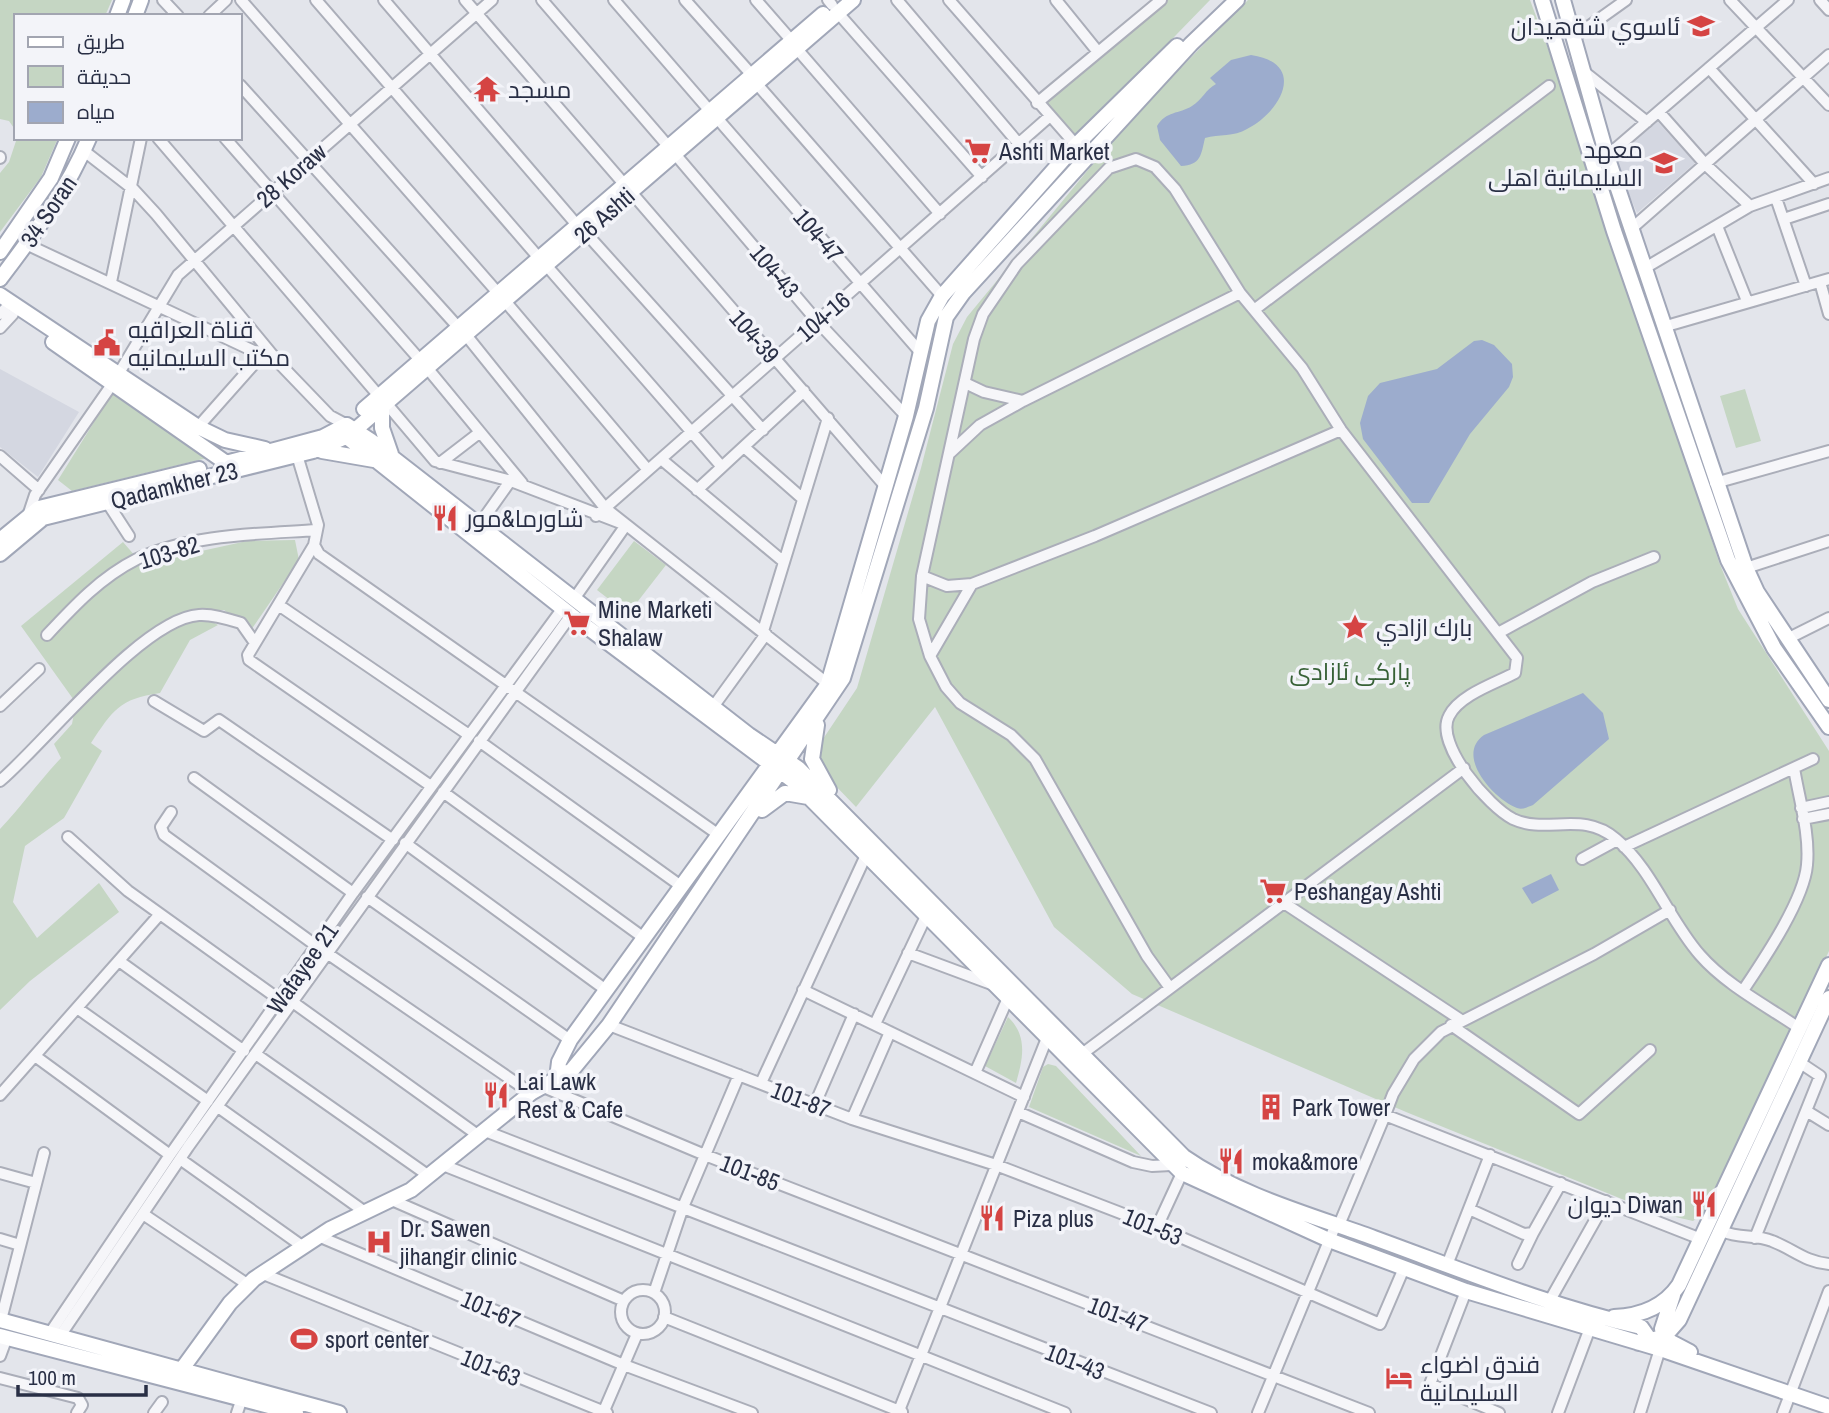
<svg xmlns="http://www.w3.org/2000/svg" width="1829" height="1413" font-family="'Archivo Narrow',Cairo,sans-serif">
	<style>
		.built { fill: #d4d7e1 }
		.green { fill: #c5d6c3 }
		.water { fill: #9caccd }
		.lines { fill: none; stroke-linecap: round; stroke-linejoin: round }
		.minor-casing { stroke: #abaeb9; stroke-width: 14 }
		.major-casing { stroke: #a1a7b8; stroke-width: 18 }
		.minor { stroke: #f6f6f9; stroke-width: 10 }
		.major { stroke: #fff; stroke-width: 14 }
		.labels { text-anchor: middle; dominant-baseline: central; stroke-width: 7; stroke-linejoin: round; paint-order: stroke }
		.poi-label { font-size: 24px; fill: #292f45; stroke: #f3f4f9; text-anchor: start }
		.street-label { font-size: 24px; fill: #292f45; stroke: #f3f4f9 }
		.park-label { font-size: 24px; fill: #376136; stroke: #f3f4f9 }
	</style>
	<rect width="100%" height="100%" fill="#e3e5eb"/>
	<path class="built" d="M1657,121L1695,163L1637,213L1613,157Z
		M0,369L79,412L38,477L0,447Z"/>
	<path class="green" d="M0,0H112L105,16H16V131L9,121L0,119Z
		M1168,0H1210L1077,137L1046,104Z
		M1248,0H1530L1557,73L1719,562L1738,609L1829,751V951L1705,1212L1693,1221L1654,1212L1406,1112L1132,994L1054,927L935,707L856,807L830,780L820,762L819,750L823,739L857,688L921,468L953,344L967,317L1130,119Z
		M17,138H58L41,177L0,232V173L9,162Z
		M1745,389L1761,441L1736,448L1720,396Z
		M114,390L207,458L72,491L58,480Z
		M295,540L299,560L251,630L224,610L194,612L218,625L190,640L160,693C119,699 113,710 91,743L102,751L64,818L25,846L13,902L37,938L99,883L119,912L30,981L0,1010V829C22,806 39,781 61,758L54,744L72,724L76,703L21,626L123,542L142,564L247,541Z
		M634,541L666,565L628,614L597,590Z
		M1008,1017C1028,1036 1023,1059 1016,1083L985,1066Z
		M1048,1064L1056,1066L1141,1156L1029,1107L1043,1067Z"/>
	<path class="water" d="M1251,55C1307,63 1282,111 1247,129C1234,137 1219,134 1205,138C1201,155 1201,165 1181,166L1160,140L1157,126C1166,111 1179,114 1192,106C1202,100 1206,89 1216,84L1210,78L1231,60Z
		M1482,340L1494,345L1512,364L1513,377L1509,387L1470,434L1429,503H1412L1363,439L1360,423L1368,396L1380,383L1437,369L1474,341Z
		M1583,693L1603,713L1609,739L1533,805C1527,807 1523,810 1517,808C1495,800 1454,756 1484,735Z
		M1551,874L1559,890L1532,904L1522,888Z"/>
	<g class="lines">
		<g class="minor-casing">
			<path id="minor" d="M163,0L178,16
				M241,0L498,293
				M316,0L539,258
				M384,0L577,225
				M465,0L886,487
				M542,0L668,146
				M614,0L710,111
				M685,0L751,74
				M756,0L791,40
				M828,0L832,5
				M897,0L1019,144
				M949,0L1076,145
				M1056,0L1098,52
				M1730,0L1829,105
				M1820,0L1829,10
				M838,13L982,177
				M209,16L226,0
				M1574,37L1626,0
				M797,49L940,214
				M1709,68L1814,184
				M1583,71L1647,122
				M757,84L942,296
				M240,85L458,327
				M1037,103L1161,0
				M1659,112L1706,165L1750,206
				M717,118L921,353
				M158,138L379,396
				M225,138L420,360
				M84,151L133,189L156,214L279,363L330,416L347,425
				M675,154L817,321L906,416
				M1607,156L1788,0
				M0,157V158
				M1776,198L1806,286
				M1784,219L1829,204
				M1717,226L1747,301
				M1631,229L1829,55
				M585,232L763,430
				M26,244L277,362
				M546,265L722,467
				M1645,268L1750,206L1829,178
				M111,282L141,138
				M1820,282L1829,314
				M505,301L648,470
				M1254,310L1549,86
				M0,314L5,309
				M1663,327L1829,279
				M0,328L13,314
				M466,335L605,508L828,684
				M428,369L522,483
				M965,383L984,392L1023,401
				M386,403L435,461L511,481L626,525L574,599
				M198,427L261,356
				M744,447L803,499
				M950,453L980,425L1023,401L1240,293
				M297,455L318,525L314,545L319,554L719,835
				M0,456L39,490
				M661,459L784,562
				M440,463L479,433
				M1715,483L1829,451
				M697,490L804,391
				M107,502L129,536
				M29,513L35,495L113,383L178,275L492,0
				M596,516L1050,116
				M479,525L513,477
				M314,545L248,655L249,660L431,786
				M1746,568L1829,541
				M922,576L947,586L972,584L1095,536L1341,430
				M277,607L283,608L469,735
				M763,631L828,418
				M1500,632L1592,582L1654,557
				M47,635C74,606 101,577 137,559C191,534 259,534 317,530
				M1787,639L1829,618
				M930,656L972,584
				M154,701L204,731L219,720L393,840
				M0,706L39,669
				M713,707L766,634
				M479,741L681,886
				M194,778L353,893
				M0,781C45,743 143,618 199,615C213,614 228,619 241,623L255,643
				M443,792L644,938
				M1801,808L1829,802
				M171,812L161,827L164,835L318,947L531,1093
				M1803,819L1829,814
				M68,837L128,891L280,1000
				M405,843L606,990
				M1624,847L1813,759
				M1582,859L1617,840
				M367,897L570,1040
				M1284,903L1461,1020
				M908,953L994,985
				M119,961L244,1051
				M1170,988L1147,956L1035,759L1011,735L960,703L946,687L930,656L919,619L922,576L974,339L983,314L1017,264L1109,168L1136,159L1155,167L1175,189L1240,293L1302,368L1341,430L1517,658L1515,673C1496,683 1459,695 1449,716C1434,744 1489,807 1513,819C1547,835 1582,810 1616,839C1652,869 1669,920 1700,955C1726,985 1767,1006 1799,1028
				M1744,989C1764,959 1804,900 1807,865C1810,833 1799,799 1794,768
				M803,990L1024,1097
				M294,1003L479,1136
				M77,1008L208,1101
				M875,1024L927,914
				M609,1025L852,1119L996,1165L1157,1227L1380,1324L1404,1268
				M1451,1025L1579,1114L1650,1050
				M1082,1054L1464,768
				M257,1055L429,1176
				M35,1056L170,1155
				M975,1073L1008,998
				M761,1083L867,853
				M541,1086L705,1155L1369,1413
				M0,1095L160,914
				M815,1104L854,1014
				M218,1107L365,1212
				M1018,1112L1133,1162L1152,1166L1171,1165
				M1808,1112L1829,1125
				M1385,1115L1393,1094L1414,1059L1441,1032L1594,954L1670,910
				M852,1119L890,1032
				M485,1131L1211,1413
				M180,1159L302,1246
				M443,1165L1065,1413
				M0,1173L36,1183
				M394,1201L624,1301
				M1469,1209L1524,1234L1533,1233L1561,1183
				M143,1214L247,1284
				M1339,1225L1385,1115L1701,1239
				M1157,1227L1182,1173
				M1722,1231C1739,1239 1755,1234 1772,1241C1793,1249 1805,1262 1829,1264
				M318,1236L624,1365L752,1413
				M1755,1238L1820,1076L1799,1062
				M0,1239L20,1245
				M1518,1264L1533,1233
				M1447,1265L1490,1155
				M261,1273L607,1413
				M621 1312a22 22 0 1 1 44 0a22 22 0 1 1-44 0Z
				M1466,1291L1430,1384L1499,1413
				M654,1293L683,1207L739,1075
				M1549,1302L1606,1201
				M664,1317L902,1412
				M1,1320L44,1153
				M50,1333L170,1155L353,893L563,608
				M60,1336L188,1147L571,615
				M0,1356L7,1337
				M0,1378L78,1398L82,1405L77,1413
				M154,1413L162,1402
				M237,1413L242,1398
				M603,1413L637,1334
				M898,1413L1049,1033
				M1258,1413L1336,1224
				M1558,1413L1590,1328
				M1640,1413L1660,1349
				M1783,1413L1829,1291"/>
		</g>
		<g class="major-casing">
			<path id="major" d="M1542,0L1614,231L1728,560L1774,648L1829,727
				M1563,0L1607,156L1746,568L1757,592L1829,700
				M117,16L123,0
				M135,16L141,0
				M0,252L51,178L68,138
				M0,279C34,234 67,191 89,138
				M0,295L198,427L225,440L265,449
				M53,342L232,467
				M382,405V428L391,454
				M364,409L823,14
				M347,425L370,440L749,735L798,768L1184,1157C1240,1196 1311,1215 1374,1238C1462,1270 1549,1306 1641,1327L1648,1337L1639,1343
				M338,430L571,615L793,781L1182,1173L1329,1240L1466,1291L1660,1349L1829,1407
				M322,451L374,460
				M222,464L323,437L346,425
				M0,540L39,508L199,469
				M0,554L43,518L313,451L348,436L853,0
				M817,725L812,759L829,790
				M762,810L785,793L808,797
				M557,1078L559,1062L570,1040L828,684L906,416L928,321L942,296L1076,145L1177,46
				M1673,1295L1662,1329L1669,1341L1690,1352
				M1614,1317C1640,1316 1664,1307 1679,1285L1829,965
				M0,1320L339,1413
				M0,1336L296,1413
				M1641,1343L1665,1336L1679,1320L1829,998
				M182,1369L230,1303L254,1279L330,1229L411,1190L531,1093L572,1070L609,1025L843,678L926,408L946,317L963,293L1191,44L1237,0"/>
		</g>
		<use href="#minor" class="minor"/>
		<use href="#major" class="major"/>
	</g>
	<defs>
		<g id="school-bare" transform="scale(2.1)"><path d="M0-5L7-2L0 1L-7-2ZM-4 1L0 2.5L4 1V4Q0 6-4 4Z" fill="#d54443" stroke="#f3f4f9" stroke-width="2.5" paint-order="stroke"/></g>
		<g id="temple-bare" transform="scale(2.1)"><path d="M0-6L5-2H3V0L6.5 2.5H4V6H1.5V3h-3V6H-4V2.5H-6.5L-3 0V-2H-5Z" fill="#d54443" stroke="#f3f4f9" stroke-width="2.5" paint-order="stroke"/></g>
		<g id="supermarket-bare" transform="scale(2.1)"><path d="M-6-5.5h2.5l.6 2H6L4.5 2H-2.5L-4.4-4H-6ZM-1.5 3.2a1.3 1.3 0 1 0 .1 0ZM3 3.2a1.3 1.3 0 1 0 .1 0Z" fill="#d54443" stroke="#f3f4f9" stroke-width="2.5" paint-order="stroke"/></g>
		<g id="civic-bare" transform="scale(2.1)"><path d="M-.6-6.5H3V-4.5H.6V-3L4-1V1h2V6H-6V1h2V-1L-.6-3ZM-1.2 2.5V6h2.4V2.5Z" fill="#d54443" stroke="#f3f4f9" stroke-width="2.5" paint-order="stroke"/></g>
		<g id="restaurant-bare" transform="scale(2.1)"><path d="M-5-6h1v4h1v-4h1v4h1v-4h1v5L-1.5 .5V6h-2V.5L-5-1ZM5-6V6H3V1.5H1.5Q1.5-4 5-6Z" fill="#d54443" stroke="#f3f4f9" stroke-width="2.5" paint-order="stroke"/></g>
		<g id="sight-bare" transform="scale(2.1)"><path d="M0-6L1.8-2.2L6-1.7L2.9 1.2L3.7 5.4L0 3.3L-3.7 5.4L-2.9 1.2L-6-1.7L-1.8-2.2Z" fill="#d54443" stroke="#f3f4f9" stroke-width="2.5" paint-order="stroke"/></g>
		<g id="building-bare" transform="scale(2.1)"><path d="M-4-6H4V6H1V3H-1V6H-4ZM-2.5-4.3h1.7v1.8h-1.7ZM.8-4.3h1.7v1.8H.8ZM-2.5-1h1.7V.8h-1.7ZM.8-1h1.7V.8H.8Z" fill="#d54443" stroke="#f3f4f9" stroke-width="2.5" paint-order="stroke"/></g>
		<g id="hospital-bare" transform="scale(2.1)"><path d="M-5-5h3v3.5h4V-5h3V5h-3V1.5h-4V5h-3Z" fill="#d54443" stroke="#f3f4f9" stroke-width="2.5" paint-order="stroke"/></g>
		<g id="stadium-bare" transform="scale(2.1)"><path d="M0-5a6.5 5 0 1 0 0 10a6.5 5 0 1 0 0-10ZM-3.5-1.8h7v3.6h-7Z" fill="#d54443" stroke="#f3f4f9" stroke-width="2.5" paint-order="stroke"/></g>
		<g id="hotel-bare" transform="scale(2.1)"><path d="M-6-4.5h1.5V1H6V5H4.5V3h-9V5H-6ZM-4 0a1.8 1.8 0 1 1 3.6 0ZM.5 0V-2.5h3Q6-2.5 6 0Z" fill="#d54443" stroke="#f3f4f9" stroke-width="2.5" paint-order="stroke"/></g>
	</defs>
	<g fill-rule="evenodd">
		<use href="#school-bare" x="1701" y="26"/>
		<use href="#temple-bare" x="487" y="89"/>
		<use href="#supermarket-bare" x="978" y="151"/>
		<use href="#school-bare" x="1664" y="163"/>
		<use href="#civic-bare" x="107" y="343"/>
		<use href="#restaurant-bare" x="445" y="518"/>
		<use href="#supermarket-bare" x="577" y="623"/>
		<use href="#sight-bare" x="1355" y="627"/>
		<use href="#supermarket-bare" x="1273" y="891"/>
		<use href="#restaurant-bare" x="496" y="1095"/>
		<use href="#building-bare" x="1271" y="1107"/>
		<use href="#restaurant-bare" x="1231" y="1161"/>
		<use href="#restaurant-bare" x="1704" y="1204"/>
		<use href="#restaurant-bare" x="992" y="1218"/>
		<use href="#hospital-bare" x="379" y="1242"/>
		<use href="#stadium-bare" x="304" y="1339"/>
		<use href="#hotel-bare" x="1399" y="1378"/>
	</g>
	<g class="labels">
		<g class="poi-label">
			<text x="1680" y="26" text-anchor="end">ئاسوي شةهيدان</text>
			<text x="508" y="89">مسجد</text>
			<text x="1643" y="149" text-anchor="end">معهد<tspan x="1643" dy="28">السلیمانیة اهلى</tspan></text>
			<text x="999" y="151">Ashti Market</text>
			<text x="128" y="329">قناة العراقيه<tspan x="128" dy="28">مكتب السليمانيه</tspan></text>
			<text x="466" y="518">شاورما&amp;مور</text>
			<text x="598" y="609">Mine Marketi<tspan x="598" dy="28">Shalaw</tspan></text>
			<text x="1376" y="627">بارك ازادي</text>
			<text x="1294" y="891">Peshangay Ashti</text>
			<text x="517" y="1081">Lai Lawk<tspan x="517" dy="28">Rest &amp; Cafe</tspan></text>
			<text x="1292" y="1107">Park Tower</text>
			<text x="1252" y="1161">moka&amp;more</text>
			<text x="1683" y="1204" text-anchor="end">دیوان Diwan</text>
			<text x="1013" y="1218">Piza plus</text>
			<text x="400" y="1228">Dr. Sawen<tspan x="400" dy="28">jihangir clinic</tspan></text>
			<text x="325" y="1339">sport center</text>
			<text x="1420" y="1364">فندق اضواء<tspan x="1420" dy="28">السليمانية</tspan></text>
		</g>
		<g class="street-label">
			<text transform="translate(291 175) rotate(-41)">28 Koraw</text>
			<text transform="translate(48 211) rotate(-56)">34 Soran</text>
			<text transform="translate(604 215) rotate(-41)">26 Ashti</text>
			<text transform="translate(819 235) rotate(49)">104-47</text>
			<text transform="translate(775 271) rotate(50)">104-43</text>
			<text transform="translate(823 316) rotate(-41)">104-16</text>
			<text transform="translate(755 336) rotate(49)">104-39</text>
			<text transform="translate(174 485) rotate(-14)">Qadamkher 23</text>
			<text transform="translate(169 552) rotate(-17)">103-82</text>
			<text transform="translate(302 968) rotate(-55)">Wafayee 21</text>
			<text transform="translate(801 1099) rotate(21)">101-87</text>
			<text transform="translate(750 1172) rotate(21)">101-85</text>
			<text transform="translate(1153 1226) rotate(22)">101-53</text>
			<text transform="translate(491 1309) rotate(23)">101-67</text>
			<text transform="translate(1118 1314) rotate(21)">101-47</text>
			<text transform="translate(1075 1361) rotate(21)">101-43</text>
			<text transform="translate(491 1367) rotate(22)">101-63</text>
		</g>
		<g class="park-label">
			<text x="1350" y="671">پارکی ئازادی</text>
		</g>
	</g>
	<rect x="14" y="14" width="228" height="126" fill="#f3f4f9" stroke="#a2a5b1" stroke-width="2"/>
	<rect x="28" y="37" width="35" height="10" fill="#ffffff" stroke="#a2a5b1" stroke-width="2"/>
	<text x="77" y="49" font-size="21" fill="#292f45">طريق</text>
	<rect x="28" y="66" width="35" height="21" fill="#c5d6c3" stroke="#a2a5b1" stroke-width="2"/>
	<text x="77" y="84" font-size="21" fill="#292f45">حديقة</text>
	<rect x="28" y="102" width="35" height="21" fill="#9caccd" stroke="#a2a5b1" stroke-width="2"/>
	<text x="77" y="119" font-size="21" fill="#292f45">مياه</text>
	<path d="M18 1385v10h128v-10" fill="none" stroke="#292f45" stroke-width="3.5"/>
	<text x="28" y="1385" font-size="21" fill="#292f45" stroke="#f3f4f9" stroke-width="5" paint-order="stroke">100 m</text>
</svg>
